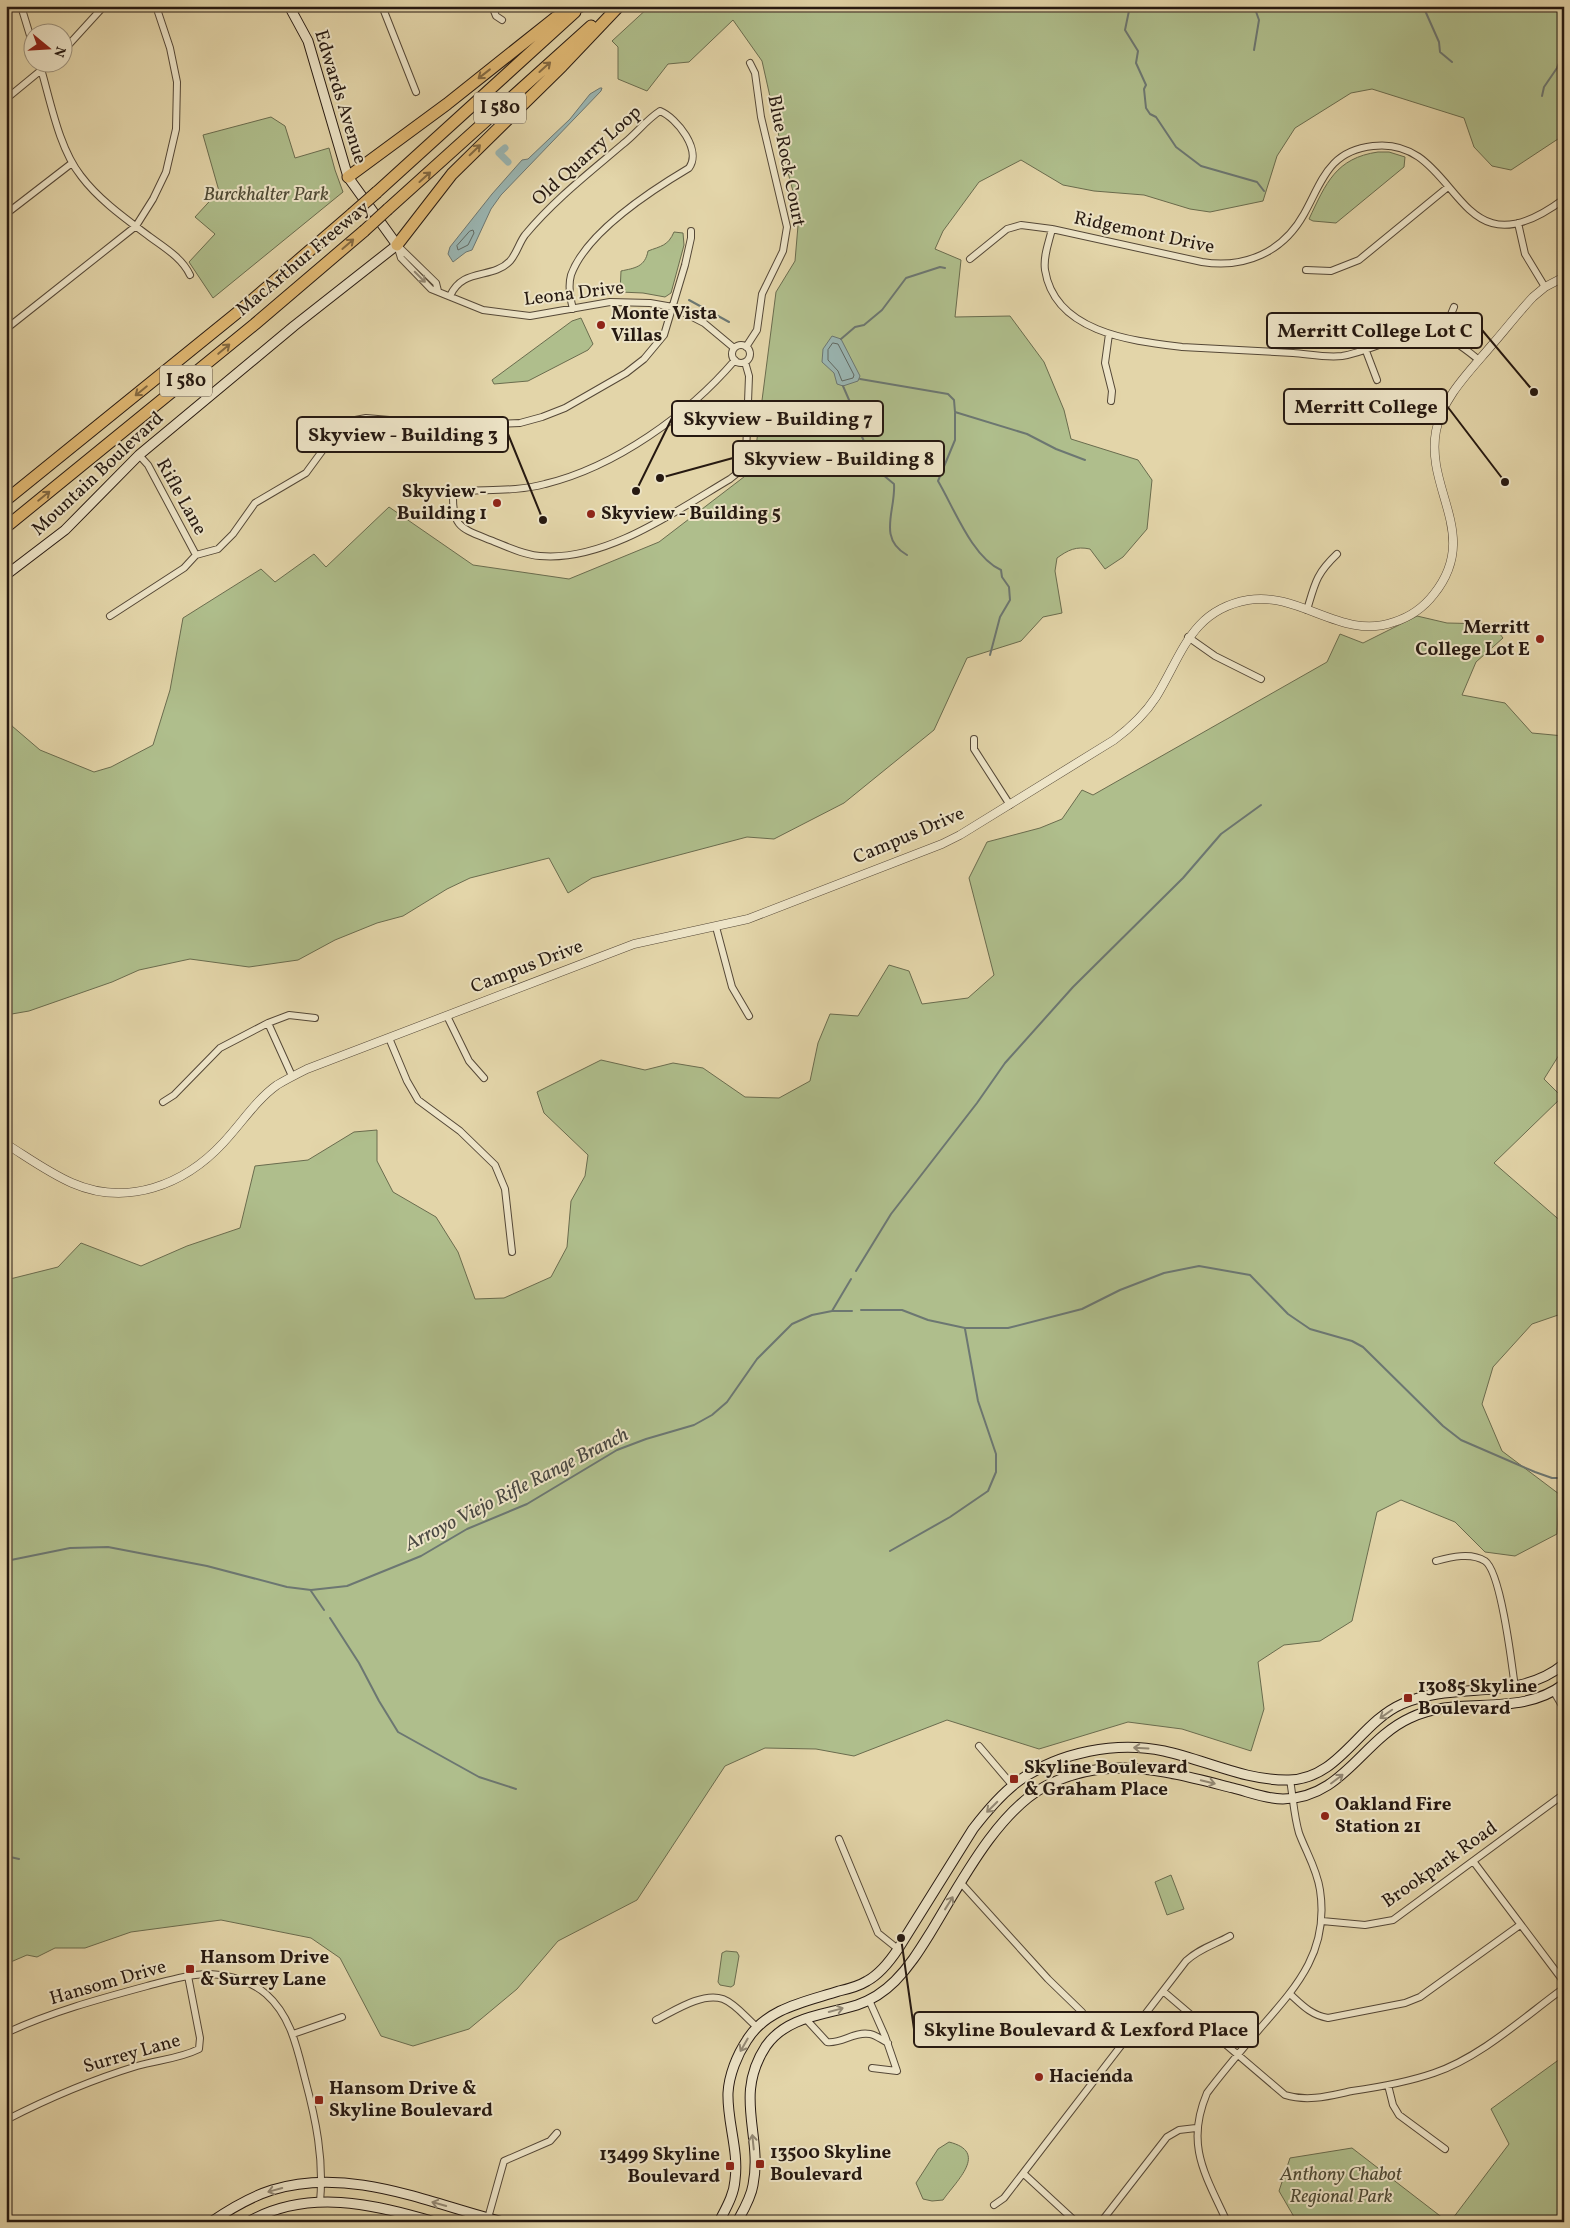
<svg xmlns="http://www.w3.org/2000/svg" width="1570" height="2228" font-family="Vollkorn,serif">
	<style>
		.green { fill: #afbe8c; stroke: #6a6c4e }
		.water { fill: #9ab6b3; stroke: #6c7772 }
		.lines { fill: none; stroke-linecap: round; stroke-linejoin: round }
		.shore { stroke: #606862; stroke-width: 1 }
		.stream { stroke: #6c7772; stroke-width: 2 }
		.canal { stroke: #9ab6b3; stroke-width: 7 }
		.minor-casing { stroke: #554837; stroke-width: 8 }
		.tertiary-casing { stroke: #554837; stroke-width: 9 }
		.secondary-casing { stroke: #261911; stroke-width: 11 }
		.motorway-casing { stroke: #261911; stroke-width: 13 }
		.minor { stroke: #ede4c7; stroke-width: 6 }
		.tertiary { stroke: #ede4c7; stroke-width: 8 }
		.secondary { stroke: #ede4c7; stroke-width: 9 }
		.motorway { stroke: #e2ba74; stroke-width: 11 }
		.motorway-bridge-casing { stroke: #261911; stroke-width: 13; stroke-linecap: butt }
		.motorway-bridge { stroke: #e2ba74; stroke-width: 11 }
		.oneway { stroke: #846a42 }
		.oneway2 { stroke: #938975 }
		.poi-dot { fill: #8f2418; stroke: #ede4c7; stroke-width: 2 }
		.labels { text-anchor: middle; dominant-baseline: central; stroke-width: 4; stroke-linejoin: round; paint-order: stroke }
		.shield { fill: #ede4c7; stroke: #625648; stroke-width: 1 }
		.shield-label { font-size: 18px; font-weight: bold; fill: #261911 }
		.street-label { font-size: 19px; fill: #261911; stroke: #ede4c7 }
		.park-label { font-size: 19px; font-style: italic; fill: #4f4b36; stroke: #ede4c7 }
		.poi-label { font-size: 19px; font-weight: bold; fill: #261911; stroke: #ede4c7; text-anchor: start }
		.water-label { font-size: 20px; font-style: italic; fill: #494842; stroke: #ede4c7 }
		.leader { fill: none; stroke: #261911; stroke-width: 2 }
		.callout-dot { fill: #261911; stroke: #ede4c7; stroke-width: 2 }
		.callout { fill: #ede4c7; stroke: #261911; stroke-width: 2 }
		.callout-label { font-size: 20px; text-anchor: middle; font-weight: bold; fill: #261911 }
	</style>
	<rect width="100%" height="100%" fill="#e3d5a9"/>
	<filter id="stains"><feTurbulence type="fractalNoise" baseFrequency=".004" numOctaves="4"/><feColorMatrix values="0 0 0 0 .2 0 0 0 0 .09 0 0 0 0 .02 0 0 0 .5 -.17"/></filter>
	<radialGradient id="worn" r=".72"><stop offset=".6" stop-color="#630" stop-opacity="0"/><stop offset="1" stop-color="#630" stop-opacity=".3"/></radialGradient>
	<path class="green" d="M650,6H1564V135L1511,170L1492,166L1474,147L1464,118L1372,89L1351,93L1295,128L1277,156L1263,201L1210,212L1190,209L1144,195L1094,191L1063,185L1021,160L979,182L943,231L935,249L961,260L955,317L1010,316L1044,362L1064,410L1071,439L1138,460L1152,480L1147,529L1123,557L1105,569L1090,549C1076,546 1068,550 1057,558L1055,571L1062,613L1043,617L1021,641L967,658L934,730L844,803L774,839L747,837L592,878L568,893L549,858L470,878L447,889L403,916L377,923L335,940L298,960L249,967L190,959L139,970L112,982L29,1011L6,1015V712L12,726L40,750L94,772L111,767L153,745L170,690L183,618L261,569L275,582L314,554L326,567L389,507L473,565L569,579L659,542L753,470L776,292L795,261L799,214L782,150L762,61L733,20L689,62L668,64L647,91L618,79V47L612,41Z
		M271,117L285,126L295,158L329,148L335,170L343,192L213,298L189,262L215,234L195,217L219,191L203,135Z
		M1378,152H1389L1405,157L1404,167L1336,223L1313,221L1309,219C1326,183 1336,158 1378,152Z
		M674,232L683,233L684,245L671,293L665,297L643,293L620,292L621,271C635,268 645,267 648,251C661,246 668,246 674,232Z
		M581,318L593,344L588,350L528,381L494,384L492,380L572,321Z
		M1417,616L1447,623L1492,624L1503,638L1476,662L1462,695L1505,703L1532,733L1564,736V1047L1544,1079L1562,1097L1494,1163L1564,1224V1313L1532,1324L1493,1367L1482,1404L1502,1451L1559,1494L1557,1534L1515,1556L1485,1552L1455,1522L1401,1500L1377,1512L1352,1621L1320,1641L1284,1645L1258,1662L1264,1709L1251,1751L1182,1729L1128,1722L1039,1749L947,1720L854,1756L816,1749L765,1748L725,1766L637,1900L558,1941L517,1989L469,2029L413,2046L381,2036L340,1958L311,1938L221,1920L131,1932L85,1948H55L37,1957L27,1955L6,1964V1280L58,1267L81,1243L141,1266L187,1246L240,1228L255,1166L308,1160L354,1132L377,1130V1161L393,1192L436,1217L458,1252L475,1299L504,1298L551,1277L567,1247L571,1201L585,1176L588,1155L544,1113L537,1092L601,1060L645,1070L673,1063L703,1068L745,1097L779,1098L810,1081L818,1043L830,1014L858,1016L889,965L909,971L922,1004L968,998L994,975L969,878L987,842L1040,828L1062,819L1082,790L1093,795L1327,662L1340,634L1363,643Z
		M1171,1875L1184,1909L1167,1915L1155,1882Z
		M726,1951L737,1952L739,1956L734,1985L731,1987L720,1985L718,1982L722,1953Z
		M1564,2056V2222H1450L1509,2144L1491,2109Z
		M949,2142C989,2152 957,2180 943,2200L932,2201L923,2199L916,2183L938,2149Z
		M1352,2148L1448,2222H1297L1279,2191L1290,2158Z"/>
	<path class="water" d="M600,88H602L601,91L501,195L491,209L472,250L466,252L453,262L448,254L450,247L492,194L522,160L528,159L570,119L590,94Z
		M832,336L841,339L860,376L858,381L843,386L837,384L834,373L822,362L823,349Z"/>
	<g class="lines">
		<path class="shore" d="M470,231L473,230L474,233L468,245L458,250L457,246Z
			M833,343L838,344L854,375L853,378L842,381L838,371L828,360V350Z"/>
		<path class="stream" d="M1130,6L1125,30L1138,51L1136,63L1146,85L1144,89L1146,108L1150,114L1156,117L1176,147L1201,166L1257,182L1264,191
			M1423,6L1439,42L1440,52L1452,62
			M1556,6L1561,13L1560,27L1564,35
			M1254,50L1259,20L1254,6
			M1542,96L1544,87L1557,68L1562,56L1559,49L1564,36
			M689,300L729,322
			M841,339L855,327L864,325L882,310L906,278L940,267L945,268
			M860,379L948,394L954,400L955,412L1027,434L1056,449L1085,460
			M843,386L856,416V423L876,469L894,484C896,510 877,538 907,555
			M955,413V440L938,481C954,508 972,557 1001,570L1002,577L1009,587L1010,600L1000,617L990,655
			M856,1271L891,1214L977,1103L1005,1063L1073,987L1183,878L1221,834L1261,805
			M861,1310H902L928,1320L965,1328H1008L1082,1309L1120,1290L1164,1273L1199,1266L1250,1275L1288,1314L1310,1329L1352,1341L1363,1347L1443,1426L1461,1440L1535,1472L1552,1478H1564
			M832,1311L851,1279
			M890,1551L950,1517L988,1491L996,1472V1454L978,1401L965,1329
			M6,1561L70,1548L108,1547L207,1566L287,1587L311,1590L347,1586L421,1556L467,1529L527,1504L617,1450L646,1439L694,1425L712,1415L727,1402L757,1359L792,1324L812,1315L832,1311H852
			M311,1591L324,1610
			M330,1618L359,1663L379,1701L398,1732L479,1777L516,1789
			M6,1856L19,1859
			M1346,2217L1350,2222"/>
		<path class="canal" d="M505,148L499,153L508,162"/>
		<g class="minor-casing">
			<path id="minor" d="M21,6L32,42
				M382,6L416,92
				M492,6L496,16L502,20
				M292,11L304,6
				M62,52L104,6
				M39,62C50,98 58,147 81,176C99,200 126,219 150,237C165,248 182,258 190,275
				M6,99L51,62
				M6,214L72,163
				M1518,223L1525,254L1545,287
				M1052,229C1049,242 1043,256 1045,270C1055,333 1133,341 1182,347C1219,349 1256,351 1293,353C1308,354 1326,358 1342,356C1373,351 1398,332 1430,335C1450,336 1464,348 1479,360
				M397,245L401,258L431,289L483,310L530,316L610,302L650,303L673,307L704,323L734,348
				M398,246L436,283L438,291
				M970,259L1007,229L1021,225L1052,229L1202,262C1245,269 1283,252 1304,214C1322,182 1328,151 1373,146C1462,135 1452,283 1564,199
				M1306,270L1331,271L1359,260L1448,187
				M450,296C463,267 492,280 510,261C517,253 519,243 525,235C554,200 589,173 623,144C636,134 646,120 660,111C677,118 702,150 689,168C652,190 586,233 571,275C568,286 570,298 573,309
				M6,329L136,226L153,199L166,172L176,129L177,82L170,48L156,6
				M1109,334L1105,363L1112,391L1111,401
				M1442,336L1454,307
				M732 354a9 9 0 1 1 18 0a9 9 0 1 1-18 0Z
				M746,347L757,330L762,294L783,251L787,227L761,117L755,73L750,63
				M1366,351L1377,380
				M735,360C688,415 615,467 545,484C515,492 484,489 453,492C452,527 460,528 490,540C506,546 523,555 540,556C605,562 676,511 730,479L740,471L746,454L749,376L745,362
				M139,455L148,465L196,555
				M1307,610C1315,583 1316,574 1337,554
				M110,616L184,568L196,555L218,549L233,534L255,503L306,473L328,443L341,427L350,421L366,418L401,421L418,428L520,423L542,417L565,408L626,373L644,359L664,335L685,265L691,238V231
				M1188,637L1215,656L1261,679
				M974,739V749L1010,805
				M716,927L732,987L749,1016
				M447,1016L469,1061L484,1078
				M268,1023L289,1015L315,1018
				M389,1038L407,1081L418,1100L460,1131L495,1165L505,1189L512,1252
				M163,1102L174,1095L220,1048L268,1023L292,1076
				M1436,1561C1451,1557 1471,1552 1485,1561C1501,1572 1512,1665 1515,1688
				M1554,1692L1564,1709
				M979,1746L1013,1786
				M839,1839L878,1933L898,1949
				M1473,1861L1564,1982
				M961,1883L1048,1979L1082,2012
				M1322,1921L1365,1925L1393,1920L1564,1794
				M1163,1991L1285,2095C1308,2102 1329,2096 1352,2091C1380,2087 1408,2082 1434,2073C1481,2057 1524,2017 1564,1988
				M1290,1994C1302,2005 1311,2015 1328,2018L1405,2003L1420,1997L1520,1925
				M869,2000L885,2036L897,2071L872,2068
				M805,2018L827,2042C842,2044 854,2031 870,2034C876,2035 882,2040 888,2043
				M656,2020C674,2011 702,1992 723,1999C736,2004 746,2018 757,2027
				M6,2033C51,2012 99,1999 147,1986C167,1981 188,1974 210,1974C229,1975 251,1981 266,1994C291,2016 297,2048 305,2079C316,2120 324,2159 320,2202
				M293,2034L342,2017
				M1388,2085L1393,2105L1399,2115L1445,2149
				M6,2120C49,2098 91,2080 137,2066C157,2060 179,2059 199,2049L200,2038L188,1976
				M1024,2174L1076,2222
				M994,2205L1004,2198L1186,1961C1200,1948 1214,1945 1230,1936
				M488,2218L504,2161L550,2141L557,2133
				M1101,2222L1167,2137L1179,2130L1196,2128
				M1227,2222C1205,2174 1185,2145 1207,2093C1225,2069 1244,2047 1263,2025C1299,1984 1329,1949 1320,1890C1317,1869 1306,1852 1299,1833C1294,1816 1293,1797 1290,1780"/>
		</g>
		<g class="tertiary-casing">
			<path id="tertiary" d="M6,1144C27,1157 49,1173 72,1183C127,1207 184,1185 223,1143C241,1124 256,1100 277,1085C287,1079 297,1074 307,1069L634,944L748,919L942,844L960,835L1114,740C1130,728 1145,714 1156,697C1182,655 1191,610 1248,600C1300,591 1342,641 1394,622C1410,617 1424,607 1434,594C1481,535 1425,490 1436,431C1442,398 1470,371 1491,346C1505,330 1518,313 1533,297L1545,287L1564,277"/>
		</g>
		<g class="secondary-casing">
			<path id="secondary" d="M6,575L65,530L139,455L294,326L397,245L348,177L308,41L289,6
				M211,2222C230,2209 250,2197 272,2190C350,2166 428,2203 503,2222
				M248,2222C308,2188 373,2204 435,2222
				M719,2222C726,2208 734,2195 735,2180C739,2150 727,2122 728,2093C729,2075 737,2055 747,2040C767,2008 805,2002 839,1991C848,1989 859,1986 867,1981C880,1974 890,1961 898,1949L973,1829C986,1812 1002,1793 1020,1780C1060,1752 1116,1741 1164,1751C1206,1760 1245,1781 1289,1780C1339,1779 1359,1723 1402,1704C1455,1680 1517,1703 1564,1664
				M737,2222C743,2211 751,2198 753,2185C763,2135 733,2096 766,2046C787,2016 825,2015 857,2005C872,2000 884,1992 895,1981C909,1967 919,1951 929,1935C958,1888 995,1814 1044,1787C1107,1753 1169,1772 1233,1788C1249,1792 1266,1799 1283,1799C1343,1798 1362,1740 1410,1718C1459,1694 1518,1719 1564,1684"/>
		</g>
		<g class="motorway-casing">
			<path id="motorway" d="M348,177L447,104L555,18L581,6
				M377,192L575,12
				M388,209L591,26
				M397,245L452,174L562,66L619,6
				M6,500L243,308L352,214
				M6,527L255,324L364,231"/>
		</g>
		<use href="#minor" class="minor"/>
		<use href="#tertiary" class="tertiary"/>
		<use href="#secondary" class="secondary"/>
		<use href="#motorway" class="motorway"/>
		<g class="motorway-bridge-casing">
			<path id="motorway-bridge" d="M352,214L377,192
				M364,231L388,209"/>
		</g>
		<use href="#motorway-bridge" class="motorway-bridge"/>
	</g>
	<defs><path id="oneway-shaft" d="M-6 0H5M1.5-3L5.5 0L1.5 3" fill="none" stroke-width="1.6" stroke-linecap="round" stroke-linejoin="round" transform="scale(1.25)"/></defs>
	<g class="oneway">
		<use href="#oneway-shaft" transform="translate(545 67) rotate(-42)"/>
		<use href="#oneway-shaft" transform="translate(484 74) rotate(142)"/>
		<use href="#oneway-shaft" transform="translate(475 150) rotate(-44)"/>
		<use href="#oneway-shaft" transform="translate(425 177) rotate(-42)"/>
		<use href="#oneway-shaft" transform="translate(348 244) rotate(-41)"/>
		<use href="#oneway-shaft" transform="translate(224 349) rotate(-40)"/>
		<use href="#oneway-shaft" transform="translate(141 391) rotate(141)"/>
		<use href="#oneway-shaft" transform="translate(44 496) rotate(-39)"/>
	</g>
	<g class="oneway2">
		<use href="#oneway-shaft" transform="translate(420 277) rotate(45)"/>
		<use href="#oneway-shaft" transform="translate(1386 1714) rotate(145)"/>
		<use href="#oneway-shaft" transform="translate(1141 1748) rotate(-177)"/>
		<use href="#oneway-shaft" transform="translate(1337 1779) rotate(-37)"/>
		<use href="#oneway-shaft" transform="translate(1208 1782) rotate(14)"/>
		<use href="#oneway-shaft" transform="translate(992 1807) rotate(135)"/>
		<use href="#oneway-shaft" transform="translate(949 1903) rotate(-58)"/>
		<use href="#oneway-shaft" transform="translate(836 2010) rotate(-15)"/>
		<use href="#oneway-shaft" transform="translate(744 2045) rotate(120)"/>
		<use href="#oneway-shaft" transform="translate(753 2142) rotate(-96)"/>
		<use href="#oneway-shaft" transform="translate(275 2190) rotate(165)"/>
		<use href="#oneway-shaft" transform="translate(439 2204) rotate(-164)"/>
	</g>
	<g class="poi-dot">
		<circle cx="601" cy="325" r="5"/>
		<circle cx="497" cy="503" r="5"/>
		<circle cx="591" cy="514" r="5"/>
		<circle cx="1540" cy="639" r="5"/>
		<rect x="1403" y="1693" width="10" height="10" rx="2.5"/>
		<rect x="1009" y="1774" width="10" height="10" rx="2.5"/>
		<circle cx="1325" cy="1816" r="5"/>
		<rect x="185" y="1964" width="10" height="10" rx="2.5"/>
		<circle cx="1039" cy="2077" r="5"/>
		<rect x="314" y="2095" width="10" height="10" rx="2.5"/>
		<rect x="755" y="2159" width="10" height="10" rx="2.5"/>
		<rect x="725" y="2161" width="10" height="10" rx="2.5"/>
	</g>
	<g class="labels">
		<g class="shield">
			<rect x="474" y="92.5" width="52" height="31" rx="4"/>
			<rect x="160" y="365.5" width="52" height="31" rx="4"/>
		</g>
		<g class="shield-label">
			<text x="500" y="108">I 580</text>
			<text x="186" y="381">I 580</text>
		</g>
		<g class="street-label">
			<text transform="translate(340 97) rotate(73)">Edwards Avenue</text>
			<text transform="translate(587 156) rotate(-42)">Old Quarry Loop</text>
			<text transform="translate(786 161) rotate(79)">Blue Rock Court</text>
			<text transform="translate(1144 233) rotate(12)">Ridgemont Drive</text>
			<text transform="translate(303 259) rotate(-40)">MacArthur Freeway</text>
			<text transform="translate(574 294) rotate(-7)">Leona Drive</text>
			<text transform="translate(98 474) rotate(-43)">Mountain Boulevard</text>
			<text transform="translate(181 497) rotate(61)">Rifle Lane</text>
			<text transform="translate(909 836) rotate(-23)">Campus Drive</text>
			<text transform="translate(527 967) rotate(-21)">Campus Drive</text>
			<text transform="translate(1440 1865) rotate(-35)">Brookpark Road</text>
			<text transform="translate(108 1983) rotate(-16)">Hansom Drive</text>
			<text transform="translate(132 2054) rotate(-16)">Surrey Lane</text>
		</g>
		<g class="park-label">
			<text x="266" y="195">Burckhalter Park</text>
			<text x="1341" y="2175">Anthony Chabot<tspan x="1341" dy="22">Regional Park</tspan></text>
		</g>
		<g class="poi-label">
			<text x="611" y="314">Monte Vista<tspan x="611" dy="22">Villas</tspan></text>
			<text x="487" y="492" text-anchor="end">Skyview -<tspan x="487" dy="22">Building 1</tspan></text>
			<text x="601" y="514">Skyview - Building 5</text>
			<text x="1530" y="628" text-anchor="end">Merritt<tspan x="1530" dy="22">College Lot E</tspan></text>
			<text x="1418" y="1687">13085 Skyline<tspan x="1418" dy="22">Boulevard</tspan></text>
			<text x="1024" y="1768">Skyline Boulevard<tspan x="1024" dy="22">&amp; Graham Place</tspan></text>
			<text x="1335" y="1805">Oakland Fire<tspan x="1335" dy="22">Station 21</tspan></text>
			<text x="200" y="1958">Hansom Drive<tspan x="200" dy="22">&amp; Surrey Lane</tspan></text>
			<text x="1049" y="2077">Hacienda</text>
			<text x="329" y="2089">Hansom Drive &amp;<tspan x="329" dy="22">Skyline Boulevard</tspan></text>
			<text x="770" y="2153">13500 Skyline<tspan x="770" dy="22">Boulevard</tspan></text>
			<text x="720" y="2155" text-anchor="end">13499 Skyline<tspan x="720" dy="22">Boulevard</tspan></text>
		</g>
		<g class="water-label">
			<text transform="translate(517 1490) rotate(-27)">Arroyo Viejo Rifle Range Branch</text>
		</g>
	</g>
	<path class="leader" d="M1534 392L1482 330M1505 482L1447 406M636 491L672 418M543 520L508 434M660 478L733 458M901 1938L914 2029"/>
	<g class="callout-dot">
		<circle cx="1534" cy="392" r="5"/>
		<circle cx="1505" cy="482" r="5"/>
		<circle cx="636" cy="491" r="5"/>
		<circle cx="543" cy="520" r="5"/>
		<circle cx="660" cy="478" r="5"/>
		<circle cx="901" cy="1938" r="5"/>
	</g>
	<g class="callout">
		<rect x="1267" y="313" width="215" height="35" rx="5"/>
		<rect x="1284" y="389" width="163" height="35" rx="5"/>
		<rect x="672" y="401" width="211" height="35" rx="5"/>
		<rect x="297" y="417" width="211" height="35" rx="5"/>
		<rect x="733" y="441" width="211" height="35" rx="5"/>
		<rect x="914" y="2012" width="344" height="35" rx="5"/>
	</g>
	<g class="callout-label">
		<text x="1375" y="337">Merritt College Lot C</text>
		<text x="1366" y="413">Merritt College</text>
		<text x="778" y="425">Skyview - Building 7</text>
		<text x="403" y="441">Skyview - Building 3</text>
		<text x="839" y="465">Skyview - Building 8</text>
		<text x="1086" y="2036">Skyline Boulevard &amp; Lexford Place</text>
	</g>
	<rect width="1570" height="2228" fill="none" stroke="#e3d5a9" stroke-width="25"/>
	<rect x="8" y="8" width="1555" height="2213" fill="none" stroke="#261911" stroke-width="2.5"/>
	<rect x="12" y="12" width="1545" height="2203" fill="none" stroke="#261911"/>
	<g transform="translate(48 48) rotate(108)"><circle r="24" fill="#ede4c7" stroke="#9d937e"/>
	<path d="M0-4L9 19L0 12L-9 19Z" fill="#8f2418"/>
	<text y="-8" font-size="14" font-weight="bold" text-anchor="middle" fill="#261911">N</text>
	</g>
	<rect width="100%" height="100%" filter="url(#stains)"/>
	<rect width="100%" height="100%" fill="url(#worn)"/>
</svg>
